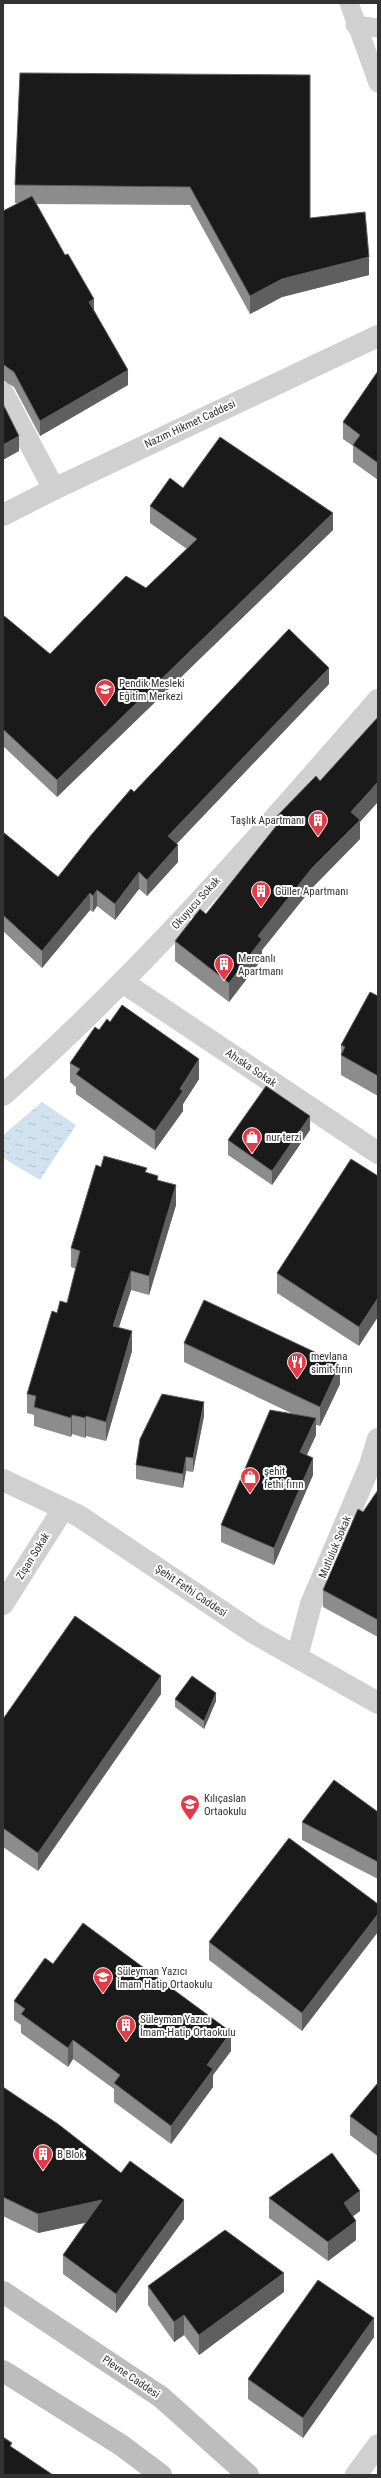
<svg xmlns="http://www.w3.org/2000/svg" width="381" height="2478" font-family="'Roboto Condensed',sans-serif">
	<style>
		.water { fill: url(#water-ripples) }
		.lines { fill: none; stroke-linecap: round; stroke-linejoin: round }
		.service { stroke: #d0d0d0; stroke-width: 19 }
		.minor { stroke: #d0d0d0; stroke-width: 22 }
		.tertiary { stroke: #d0d0d0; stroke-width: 22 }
		.secondary { stroke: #bdbdbd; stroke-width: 22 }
		.wall { fill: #8c8c8c }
		.shaded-wall { fill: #5f5f5f }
		.building { fill: #1a1a1a; stroke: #5f5f5f }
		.labels { text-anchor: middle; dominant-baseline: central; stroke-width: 4; stroke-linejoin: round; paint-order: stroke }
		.street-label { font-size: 11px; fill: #333; stroke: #fff }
		.poi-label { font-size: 11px; fill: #333; stroke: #fff; text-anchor: start }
	</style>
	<defs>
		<pattern id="water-ripples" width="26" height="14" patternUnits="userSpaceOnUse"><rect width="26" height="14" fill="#cfe2ee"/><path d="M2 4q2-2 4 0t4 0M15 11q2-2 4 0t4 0" fill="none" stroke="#b2c2cd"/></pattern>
	</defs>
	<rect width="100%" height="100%" fill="#fff"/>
	<path class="water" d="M42,1102L76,1125L40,1180L3,1158V1135Z"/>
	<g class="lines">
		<path class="service" d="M349,3L378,83
			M355,25L378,28"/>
		<path class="minor" d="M3,393L54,489
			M124,983L378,1153
			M3,1095C139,975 259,837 378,700
			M3,1604L63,1509
			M297,1657L311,1604L370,1465L378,1439
			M356,2475L378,2445"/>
		<path class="tertiary" d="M3,515L54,489L378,336
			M3,1480L79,1516L254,1633L378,1703"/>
		<path class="secondary" d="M3,2292L161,2397L248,2475
			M3,2371L121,2445L161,2475"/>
	</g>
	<path class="wall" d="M20,73L310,218L369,275L282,297L250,314L190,205L36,204L94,310L128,385L40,436L14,387L4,381L3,211L19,203H15V185Z
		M378,371V480L353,462V446L343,439V422Z
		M183,488L333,530L57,797L3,746V615L50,654L146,588L187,549L150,523V506Z
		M329,684L176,844L178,862L147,896L139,889L115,920L97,906L93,912L90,910L42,968L3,931V832L58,877L134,792Z
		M277,816L360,822V839L312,888L262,950V959L229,1002L175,961V941L206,914L277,826Z
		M378,996V1096L341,1075V1045Z
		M99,1030L199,1079L183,1104V1111L155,1150L76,1094V1087L70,1082V1063Z
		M310,1130L272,1185L228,1155V1140Z
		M101,1167L147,1173L158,1180L176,1205L149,1295L131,1290L119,1327L132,1351L106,1441L86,1436L85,1438L72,1434L71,1437L34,1426V1415L27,1413V1394L67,1303L76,1269L71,1267V1248Z
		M378,1176L359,1346L277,1293V1273Z
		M184,1343L340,1384L320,1426L316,1425V1435L307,1455L313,1475L274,1565L221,1542V1525L293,1414L184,1362Z
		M204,1416L193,1472L186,1471L183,1488L136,1479V1465Z
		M378,1490V1637L323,1607V1590L363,1512Z
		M161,1694L38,1871L3,1847V1719Z
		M175,1699L216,1701L204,1729L175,1707Z
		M378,1812V1879L302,1840V1822Z
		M378,1904L302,2031L209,1960V1942Z
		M53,1964L231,2051L213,2075V2087L171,2144L114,2102V2089L73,2059L68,2067L21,2033V2025L14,2020V2001Z
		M378,2085V2156L350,2135V2116Z
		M3,2087L184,2219L116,2313L63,2274V2255L85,2223L38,2233L3,2216Z
		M269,2198L360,2211L353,2216L356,2240L328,2261L269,2218Z
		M148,2286L284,2292L199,2355L184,2335L174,2342L148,2305Z
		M374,2337L303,2438L248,2399V2379Z"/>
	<path class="shaded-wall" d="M369,257V275L282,297L250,314V296L282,279Z
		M94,299V314L89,302Z
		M4,365V381H3V366Z
		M128,370V385L40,436V421Z
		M19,436V451L3,460V445Z
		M333,513V530L57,797V780Z
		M329,668V684L168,853V836Z
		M378,782V802L360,822V839L312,888L262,950V959L229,1002V983L258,936L351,812Z
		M178,845V862L147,896V880Z
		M139,872V889L115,920V904Z
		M97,890V906L93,912V896Z
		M90,893V910L42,968V951Z
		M199,1059V1079L183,1104V1111L155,1150V1131Z
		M310,1116V1130L272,1185V1171Z
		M176,1185V1205L149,1295V1276Z
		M131,1271V1290L113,1345V1326Z
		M378,1298V1317L359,1346V1327Z
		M132,1331V1351L106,1441V1422Z
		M340,1364V1384L320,1426V1407Z
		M204,1402V1416L193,1472V1458Z
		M72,1415V1434L71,1437V1418Z
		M86,1416V1436L85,1438V1418Z
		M316,1418V1435L300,1469V1452Z
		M186,1457V1471L183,1488V1474Z
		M313,1458V1475L274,1565V1548Z
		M161,1676V1694L38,1871V1853Z
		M216,1693V1701L204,1729V1721Z
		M378,1914V1932L302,2031V2013Z
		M231,2032V2051L213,2075V2087L171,2144V2126L207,2065Z
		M73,2040V2059L68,2067V2048Z
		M360,2191V2211L344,2223V2203Z
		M102,2200V2219L38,2233V2214Z
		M184,2200V2219L116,2313V2294Z
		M356,2221V2240L328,2261V2242Z
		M284,2273V2292L199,2355V2335Z
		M184,2315V2335L174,2342V2322Z
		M374,2318V2337L303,2438V2418Z"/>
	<path class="building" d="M20,73L310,75V218L365,212L369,257L282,279L250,296L190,187L15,185Z
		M32,196L65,255L68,254L94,299L89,302L128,370L40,421L14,372L4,365L3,366V211Z
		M378,371V463L353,445L360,435L343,422Z
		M3,404L19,436L3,445Z
		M220,437L333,513L57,780L3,729V615L50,654L126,576L146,588L197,539L150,506L170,478L183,488Z
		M289,629L329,668L168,836L178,845L147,880L139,872L115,904L97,890L93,896L90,893L42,951L3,915V832L58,877L92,834L131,789L134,792Z
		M378,717V782L351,812L360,820L312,868L258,936L262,939L229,983L175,941L200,909L206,914L281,820L277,816L316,776L320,781Z
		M370,992L378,996V1076L341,1055L345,1047L341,1045Z
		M122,1005L199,1059L180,1089L183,1091L155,1131L76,1074L80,1069L70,1063L95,1027L99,1030L107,1019L110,1022Z
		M266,1086L310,1116L272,1171L228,1140Z
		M104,1156L147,1168L145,1172L158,1176L157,1180L176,1185L149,1276L131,1271L113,1326L132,1331L106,1422L86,1416L85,1418L72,1415L71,1418L34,1407L36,1396L27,1394L52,1311L57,1313L60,1301L67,1303L80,1251L71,1248L96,1165L101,1167Z
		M351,1159L378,1176V1298L359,1327L277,1273Z
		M204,1300L340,1364L320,1407L184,1343Z
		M162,1394L204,1402L193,1458L186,1457L183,1474L136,1465L140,1439Z
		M270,1410L316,1418L300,1452L313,1458L274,1548L221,1525Z
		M378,1490V1620L323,1590L358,1509L363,1512Z
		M75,1616L161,1676L38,1853L3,1828V1719Z
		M192,1676L216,1693L204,1721L175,1699Z
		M334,1780L378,1812V1862L302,1822Z
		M289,1838L378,1904V1914L302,2013L209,1942Z
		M83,1923L231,2032L207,2065L213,2069L171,2126L114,2083L120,2075L73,2040L68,2048L21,2014L25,2009L14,2001L45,1958L53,1964Z
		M377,2084L378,2085V2137L350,2116Z
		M3,2087L58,2124L121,2173L130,2161L184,2200L116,2294L63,2255L102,2200L38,2214L3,2197Z
		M332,2153L360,2191L344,2203L356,2221L328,2242L269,2198Z
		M225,2230L284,2273L199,2335L184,2315L174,2322L148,2286Z
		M318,2280L374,2318L303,2418L248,2379Z
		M3,2437L12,2443L10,2446L53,2475H3Z"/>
	<defs>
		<g id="school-pin" transform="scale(1)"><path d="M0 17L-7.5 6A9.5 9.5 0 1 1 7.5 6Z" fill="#e63946" stroke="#fff"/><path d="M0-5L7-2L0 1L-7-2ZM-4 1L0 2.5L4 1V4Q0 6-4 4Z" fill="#fff"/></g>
		<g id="building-pin" transform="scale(1)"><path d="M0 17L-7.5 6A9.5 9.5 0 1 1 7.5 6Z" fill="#e63946" stroke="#fff"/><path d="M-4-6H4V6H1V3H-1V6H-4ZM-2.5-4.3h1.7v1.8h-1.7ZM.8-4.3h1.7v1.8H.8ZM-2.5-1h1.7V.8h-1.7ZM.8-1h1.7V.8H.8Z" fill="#fff"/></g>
		<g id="shop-pin" transform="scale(1)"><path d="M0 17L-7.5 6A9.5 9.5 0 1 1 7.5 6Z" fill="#e63946" stroke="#fff"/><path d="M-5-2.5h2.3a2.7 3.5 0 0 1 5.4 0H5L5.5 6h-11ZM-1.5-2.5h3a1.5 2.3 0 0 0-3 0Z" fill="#fff"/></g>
		<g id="restaurant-pin" transform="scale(1)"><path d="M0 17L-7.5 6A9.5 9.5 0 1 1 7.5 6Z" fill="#e63946" stroke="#fff"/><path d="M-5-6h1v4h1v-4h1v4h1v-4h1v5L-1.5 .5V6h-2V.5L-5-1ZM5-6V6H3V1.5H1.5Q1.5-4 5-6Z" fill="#fff"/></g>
	</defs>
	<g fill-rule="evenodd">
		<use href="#school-pin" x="105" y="689"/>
		<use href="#building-pin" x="318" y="820"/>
		<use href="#building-pin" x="261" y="891"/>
		<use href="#building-pin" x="224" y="964"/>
		<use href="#shop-pin" x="252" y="1137"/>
		<use href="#restaurant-pin" x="297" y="1362"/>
		<use href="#shop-pin" x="250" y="1477"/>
		<use href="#school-pin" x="190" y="1804"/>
		<use href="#school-pin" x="103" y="1977"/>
		<use href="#building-pin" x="126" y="2025"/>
		<use href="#building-pin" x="43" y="2154"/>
	</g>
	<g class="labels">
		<g class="street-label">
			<text transform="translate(190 424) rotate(-25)">Nazım Hikmet Caddesi</text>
			<text transform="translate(196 903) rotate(-48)">Okuyucu Sokak</text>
			<text transform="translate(251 1068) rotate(34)">Ahıska Sokak</text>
			<text transform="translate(335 1547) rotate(-67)">Mutluluk Sokak</text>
			<text transform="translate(33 1556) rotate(-58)">Zişan Sokak</text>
			<text transform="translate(191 1591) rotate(34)">Şehit Fethi Caddesi</text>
			<text transform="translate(131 2377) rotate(34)">Plevne Caddesi</text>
		</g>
		<g class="poi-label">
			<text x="119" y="683">Pendik Mesleki<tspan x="119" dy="13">Eğitim Merkezi</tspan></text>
			<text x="304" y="820" text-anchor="end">Taşlık Apartmanı</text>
			<text x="275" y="891">Güller Apartmanı</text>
			<text x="238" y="958">Mercanlı<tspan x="238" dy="13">Apartmanı</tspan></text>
			<text x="266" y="1137">nur terzi</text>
			<text x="311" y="1356">mevlana<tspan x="311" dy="13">simit fırın</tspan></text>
			<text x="264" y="1471">şehit<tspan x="264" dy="13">fethi fırın</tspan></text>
			<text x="204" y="1798">Kılıçaslan<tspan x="204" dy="13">Ortaokulu</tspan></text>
			<text x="117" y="1971">Süleyman Yazıcı<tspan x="117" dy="13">İmam Hatip Ortaokulu</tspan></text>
			<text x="140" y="2019">Süleyman Yazıcı<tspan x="140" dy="13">İmam-Hatip Ortaokulu</tspan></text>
			<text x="57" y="2154">B Blok</text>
		</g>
	</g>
	<rect width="381" height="2478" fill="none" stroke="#333333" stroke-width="8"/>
</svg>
